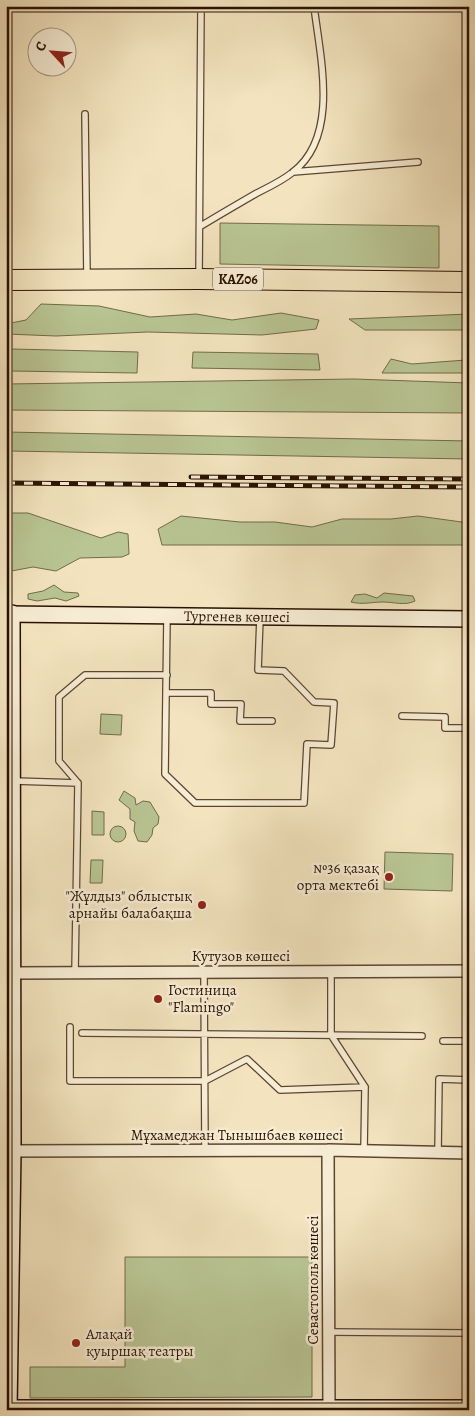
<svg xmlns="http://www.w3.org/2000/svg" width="475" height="1416" font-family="Alegreya,serif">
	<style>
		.green { fill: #b9c594; stroke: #716b4b }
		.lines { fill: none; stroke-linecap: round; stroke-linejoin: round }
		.lane-casing { stroke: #5c4631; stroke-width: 8 }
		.street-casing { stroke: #5c4631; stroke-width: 14 }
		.secondary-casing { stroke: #291102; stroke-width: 18 }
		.highway-casing { stroke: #291102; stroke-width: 22 }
		.lane { stroke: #f7edd5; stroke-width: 5.5 }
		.street { stroke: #f7edd5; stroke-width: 11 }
		.secondary { stroke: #f7edd5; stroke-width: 15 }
		.highway { stroke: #f3e4bf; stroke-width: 20 }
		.rail-casing { stroke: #291102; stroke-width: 5 }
		.rail { stroke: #f7edd5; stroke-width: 3; stroke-dasharray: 9; stroke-linecap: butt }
		.poi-dot { fill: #8f2418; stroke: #f7edd5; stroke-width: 2 }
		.labels { text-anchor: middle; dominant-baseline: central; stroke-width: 5; stroke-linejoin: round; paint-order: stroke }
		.shield { fill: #f7edd5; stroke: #675341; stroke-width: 1 }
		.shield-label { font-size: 14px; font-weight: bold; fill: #291102 }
		.street-label { font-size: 15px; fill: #291102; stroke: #f7edd5 }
		.poi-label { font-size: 15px; fill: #291102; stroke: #f7edd5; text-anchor: end }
	</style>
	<rect width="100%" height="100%" fill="#f3e4bf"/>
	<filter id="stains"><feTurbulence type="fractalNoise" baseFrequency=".004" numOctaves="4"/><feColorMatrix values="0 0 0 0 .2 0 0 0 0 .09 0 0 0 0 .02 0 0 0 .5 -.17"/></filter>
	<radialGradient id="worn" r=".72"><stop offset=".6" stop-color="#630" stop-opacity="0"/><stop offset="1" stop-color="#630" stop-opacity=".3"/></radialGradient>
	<path class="green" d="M220,223L439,226V268L220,264Z
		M464,248H469V271H464Z
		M41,304L99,306L150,317L196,314L232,320L281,313L319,320L316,329L262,335L148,332L56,336L6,334V324L26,320Z
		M469,314V330H365L349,319Z
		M11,349L138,352L137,373L10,371H6V357Z
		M193,352L318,354L320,370L192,368Z
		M391,359L412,364L466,360L469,361V373H382Z
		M354,379L469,383V413L6,410V384Z
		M6,432L469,441V459L8,451Z
		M6,513H28L101,538L118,532L128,534L129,554L122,557L80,558L56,571L33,567L6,572Z
		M181,516L240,522H275L312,527L342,519H391L418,516L469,523V545H162L158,529Z
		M54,585L64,592L78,593L79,596L66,601L55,598L37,601L28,599V594L43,591Z
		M384,593L413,596L415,601C405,606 394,602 383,602C371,602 363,605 351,602L355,595L365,594L377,598Z
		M101,714L122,715L121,735L100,734Z
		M124,791L135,798L136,805L143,801L150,802L159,817L158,824L153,828L152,835L147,842L138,841L134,831L135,822L130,819V809L119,800Z
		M92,811L104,812V835H92Z
		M110 834a8 8 0 1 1 16 0a8 8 0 1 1-16 0Z
		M385,852L453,854L452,891L384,889Z
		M91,860H103L102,883H90Z
		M125,1257H312V1397L30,1398V1367H125Z"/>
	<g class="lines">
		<g class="lane-casing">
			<path id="lane" d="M85,114L87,277
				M293,172L418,162
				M201,226C219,215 238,204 257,193C269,187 282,181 293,172C340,136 320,57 314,6
				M199,277L201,6
				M167,618L166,693H211V704H241L240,721H272
				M166,693L165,774L195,803H304L307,744L331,745L334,703L314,702L284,671L258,670L260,618
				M402,716L445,717V728H469
				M14,781L78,783L59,761V697L85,675H167
				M204,971L205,1150
				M75,972L78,783
				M331,972V1035L365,1087
				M70,1027V1081H205L247,1059L280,1090L365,1087L364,1150
				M82,1033L422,1036
				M443,1041H469
				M438,1152L439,1079L469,1080
				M329,1332L469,1333"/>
		</g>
		<g class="street-casing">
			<path id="street" d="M13,973L469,971
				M328,1150L329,1410
				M6,1151L328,1150L469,1153"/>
		</g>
		<g class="secondary-casing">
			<g id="secondary">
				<path id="s1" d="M6,614L469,619"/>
				<path d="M6,1408H469"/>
				<path d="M9,1410L13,1151L12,613"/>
			</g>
		</g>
		<g class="highway-casing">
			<path id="highway" d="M6,280L199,279L469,282"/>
		</g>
		<use href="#lane" class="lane"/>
		<use href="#street" class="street"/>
		<use href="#secondary" class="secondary"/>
		<use href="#highway" class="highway"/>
		<g class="rail-casing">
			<path id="rail" d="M191,477L469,479
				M6,483L469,487"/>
		</g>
		<use href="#rail" class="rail"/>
	</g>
	<g class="poi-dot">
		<circle cx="389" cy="877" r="5"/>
		<circle cx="202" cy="905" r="5"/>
		<circle cx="158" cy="999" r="5"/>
		<circle cx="76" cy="1343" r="5"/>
	</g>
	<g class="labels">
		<rect class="shield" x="213" y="267.5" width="50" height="23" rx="4"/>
		<g class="shield-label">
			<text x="238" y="279">KАZ06</text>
		</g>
		<g class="street-label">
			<text stroke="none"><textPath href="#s1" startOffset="231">Тургенев көшесі</textPath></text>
			<text x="241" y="956">Кутузов көшесі</text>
			<text x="237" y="1135">Мұхамеджан Тынышбаев көшесі</text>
			<text transform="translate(313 1280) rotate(-90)">Севастополь көшесі</text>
		</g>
		<g class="poi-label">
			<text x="379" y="868">№36 қазақ<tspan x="379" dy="17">орта мектебі</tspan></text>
			<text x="192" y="896">"Жұлдыз" облыстық<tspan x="192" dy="17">арнайы балабақша</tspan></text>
			<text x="168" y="990" text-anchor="start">Гостиница<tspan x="168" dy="17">"Flamingo"</tspan></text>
			<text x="86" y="1334" text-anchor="start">Алақай<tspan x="86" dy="17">қуыршақ театры</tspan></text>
		</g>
	</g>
	<rect width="475" height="1416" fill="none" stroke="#f3e4bf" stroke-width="25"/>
	<rect x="8" y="8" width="460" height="1401" fill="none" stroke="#291102" stroke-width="2.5"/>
	<rect x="12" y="12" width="450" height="1391" fill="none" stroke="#291102"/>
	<g transform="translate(52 52) rotate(296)"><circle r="24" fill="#f7edd5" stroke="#a59581"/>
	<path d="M0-4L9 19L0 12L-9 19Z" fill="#8f2418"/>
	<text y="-8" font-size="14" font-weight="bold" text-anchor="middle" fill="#291102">С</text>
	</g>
	<rect width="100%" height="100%" filter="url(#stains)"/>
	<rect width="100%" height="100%" fill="url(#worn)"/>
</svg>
